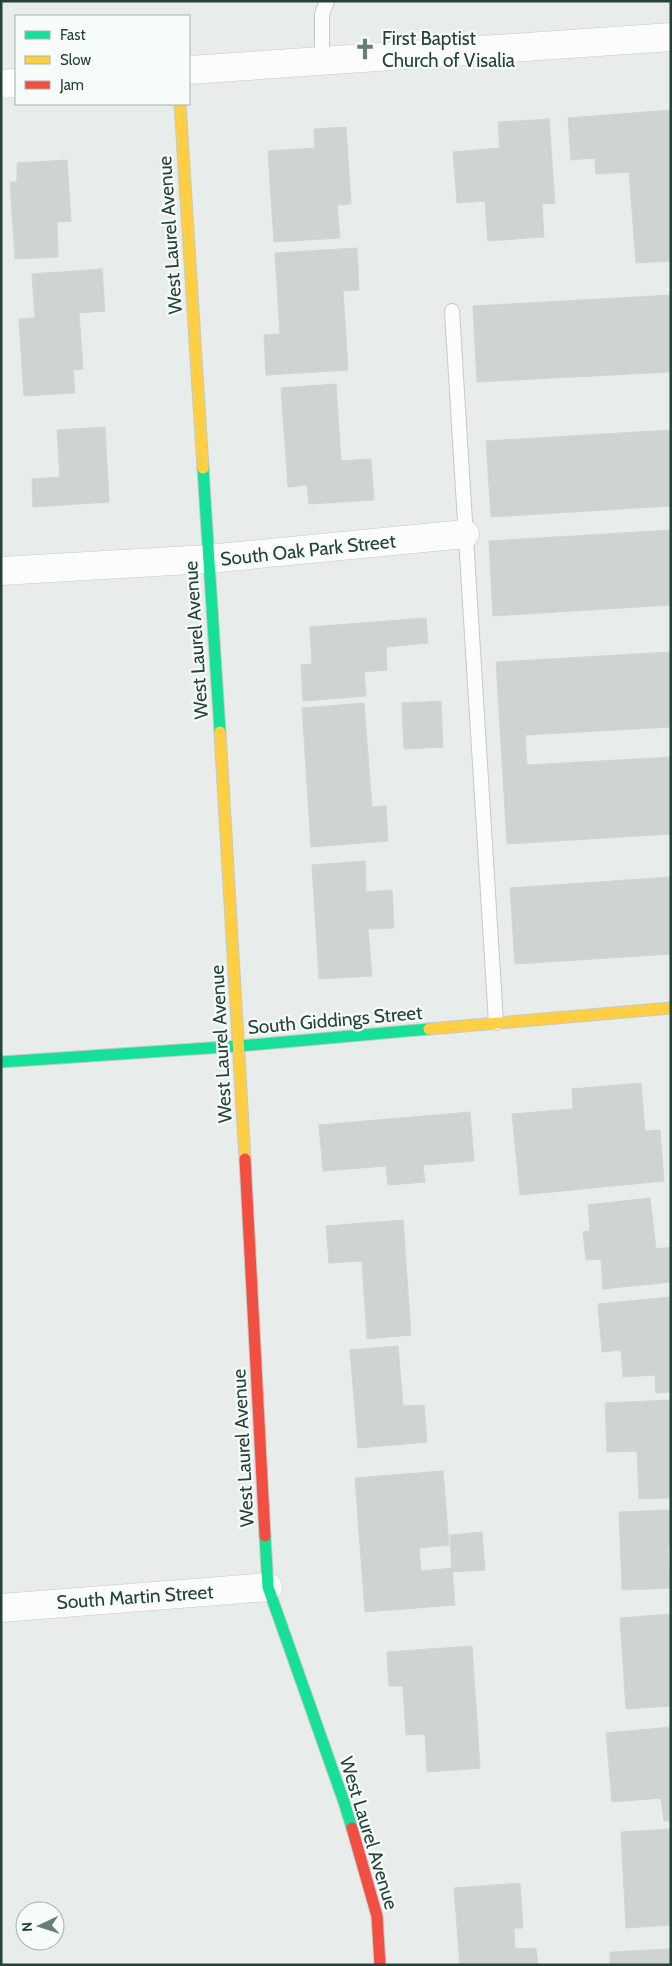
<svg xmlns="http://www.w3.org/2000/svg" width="672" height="1966" font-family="Cabin,sans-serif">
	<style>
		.building { fill: #cfd4d2; stroke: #d1d6d4 }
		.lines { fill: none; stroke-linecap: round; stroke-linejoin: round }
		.lane-casing { stroke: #c5cac8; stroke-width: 16 }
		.street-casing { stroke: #c5cac8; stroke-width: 29 }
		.fast-casing { stroke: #c3cbc8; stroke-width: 13 }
		.slow-casing { stroke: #c3cbc8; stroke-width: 13 }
		.jam-casing { stroke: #c3cbc8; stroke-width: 13 }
		.lane { stroke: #fcfcfc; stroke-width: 14 }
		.street { stroke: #fcfcfc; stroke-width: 28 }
		.fast { stroke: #16e098; stroke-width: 11 }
		.slow { stroke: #ffcf43; stroke-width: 11 }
		.jam { stroke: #f24e42; stroke-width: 11 }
		.labels { text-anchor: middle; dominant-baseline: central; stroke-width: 4.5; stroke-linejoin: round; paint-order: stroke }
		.poi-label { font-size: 19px; fill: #24423a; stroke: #f7fbf9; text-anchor: start }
		.street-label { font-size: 19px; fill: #24423a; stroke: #f7fbf9 }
	</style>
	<rect width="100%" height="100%" fill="#e8edeb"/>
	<path class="building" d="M671,110V261L636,263L629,172L596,174L595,158L571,160L568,118Z
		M549,119L555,203L542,204L544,237L488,241L485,201L457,203L453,152L500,148L498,122Z
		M346,127L351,204L337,205L340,238L274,242L268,151L315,148L314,129Z
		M67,160L71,221L57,222L58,257L15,259L10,182H17V163Z
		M357,248L359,290L343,291L348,370L266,375L264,335L280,334L275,253Z
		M102,269L105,311L79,313L83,369L73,370L75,393L24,396L19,319L35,318L32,274Z
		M671,295V372L477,382L473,306Z
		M336,384L341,461L371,459L374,500L309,504L307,485L288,487L281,388Z
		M105,427L109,502L33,507L32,479L60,477L57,430Z
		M671,430V506L491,517L486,441Z
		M671,530V605L493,616L489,541Z
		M426,618L428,643L386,647L387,670L364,672L366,696L303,701L301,665L312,664L310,627Z
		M671,652V727L525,735L527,765L671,757V834L507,844L496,662Z
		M441,701L443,747L404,749L402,703Z
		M364,703L372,807L386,806L388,841L311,847L302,708Z
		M365,861L366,892L392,890L394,928L368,929L372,976L319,979L312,865Z
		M671,877V954L515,964L510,888Z
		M641,1083L645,1131L660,1130L664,1181L520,1195L512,1114L573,1109L572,1089Z
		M470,1112L474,1161L423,1165L425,1182L388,1185L386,1166L323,1171L319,1125Z
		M650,1198L656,1249L671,1247V1282L603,1289L601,1259L586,1260L583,1232L590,1231L588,1205Z
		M403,1220L411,1335L367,1339L362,1261L329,1263L326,1226Z
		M670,1297L671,1392L656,1393L655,1375L623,1377L621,1350L602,1352L598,1304Z
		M398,1346L403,1406L424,1405L427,1442L358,1448L350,1350Z
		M671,1400V1498L639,1499L637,1451L607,1452L605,1403Z
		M443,1471L449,1545L419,1548L421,1571L452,1568L455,1605L365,1612L355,1478Z
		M671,1510V1547H668L670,1588L622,1590L619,1512Z
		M482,1532L485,1570L452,1572L450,1535Z
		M671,1614V1706L626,1709L620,1618Z
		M472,1646L480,1768L427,1772L425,1734L406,1735L403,1686H389L387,1652Z
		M671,1727V1821H664L661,1798L612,1802L606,1733Z
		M671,1829V1925L626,1928L621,1832Z
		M520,1883L523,1928H514L515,1949L536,1948L538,1965H460L454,1888Z
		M671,1949V1965H610V1952Z"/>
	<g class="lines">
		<g class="lane-casing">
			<path id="lane" d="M322,61V14L327,1
				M452,311L496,1023"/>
		</g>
		<g class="street-casing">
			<path id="street" d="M189,70L671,37
				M1,84L16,83
				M1,571L208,559L465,534
				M1,1608L268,1587"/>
		</g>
		<g class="fast-casing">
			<path id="fast" d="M203,468L220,732
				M1,1062L239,1046L429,1029
				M265,1536L268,1587L344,1802L352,1828"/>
		</g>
		<g class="slow-casing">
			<path id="slow" d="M180,104L203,468
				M220,732L245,1159
				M429,1029L671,1008"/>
		</g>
		<g class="jam-casing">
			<path id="jam" d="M245,1159L265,1536
				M352,1828L377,1916L380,1965"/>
		</g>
		<use href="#lane" class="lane"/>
		<use href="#street" class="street"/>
		<use href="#fast" class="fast"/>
		<use href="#slow" class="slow"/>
		<use href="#jam" class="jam"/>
	</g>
	<defs>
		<g id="church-bare" transform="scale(1.725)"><path d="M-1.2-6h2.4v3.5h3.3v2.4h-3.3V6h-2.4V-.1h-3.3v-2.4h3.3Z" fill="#697e78" stroke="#f7fbf9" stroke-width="2.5" paint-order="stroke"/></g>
	</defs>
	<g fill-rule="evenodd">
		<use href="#church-bare" x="365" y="49"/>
	</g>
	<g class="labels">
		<g class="poi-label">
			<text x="382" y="38">First Baptist<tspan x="382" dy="22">Church of Visalia</tspan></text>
		</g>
		<g class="street-label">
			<text transform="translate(170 235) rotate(-94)">West Laurel Avenue</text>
			<text transform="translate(308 550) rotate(-6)">South Oak Park Street</text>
			<text transform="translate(196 640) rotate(-94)">West Laurel Avenue</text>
			<text transform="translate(335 1020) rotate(-5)">South Giddings Street</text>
			<text transform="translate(221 1044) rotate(-93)">West Laurel Avenue</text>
			<text transform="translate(243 1448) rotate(-93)">West Laurel Avenue</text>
			<text transform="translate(135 1597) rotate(-4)">South Martin Street</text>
			<text transform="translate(369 1833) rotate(73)">West Laurel Avenue</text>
		</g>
	</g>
	<rect width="672" height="1966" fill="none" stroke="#24423a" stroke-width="5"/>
	<rect x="15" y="15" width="175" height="90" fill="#f7fbf9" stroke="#a3b1ad"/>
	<rect x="25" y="31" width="25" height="8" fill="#16e098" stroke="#a3b1ad"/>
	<text x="60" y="40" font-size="15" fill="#24423a">Fast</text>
	<rect x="25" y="56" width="25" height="8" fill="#ffcf43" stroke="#a3b1ad"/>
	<text x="60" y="65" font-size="15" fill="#24423a">Slow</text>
	<rect x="25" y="81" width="25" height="8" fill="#f24e42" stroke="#a3b1ad"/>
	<text x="60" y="90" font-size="15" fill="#24423a">Jam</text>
	<g transform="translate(40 1926) rotate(266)"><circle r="24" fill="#f7fbf9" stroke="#a3b1ad"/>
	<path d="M0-4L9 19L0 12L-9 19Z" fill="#697e78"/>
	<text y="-8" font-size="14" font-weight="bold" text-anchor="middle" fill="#24423a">N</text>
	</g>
</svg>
